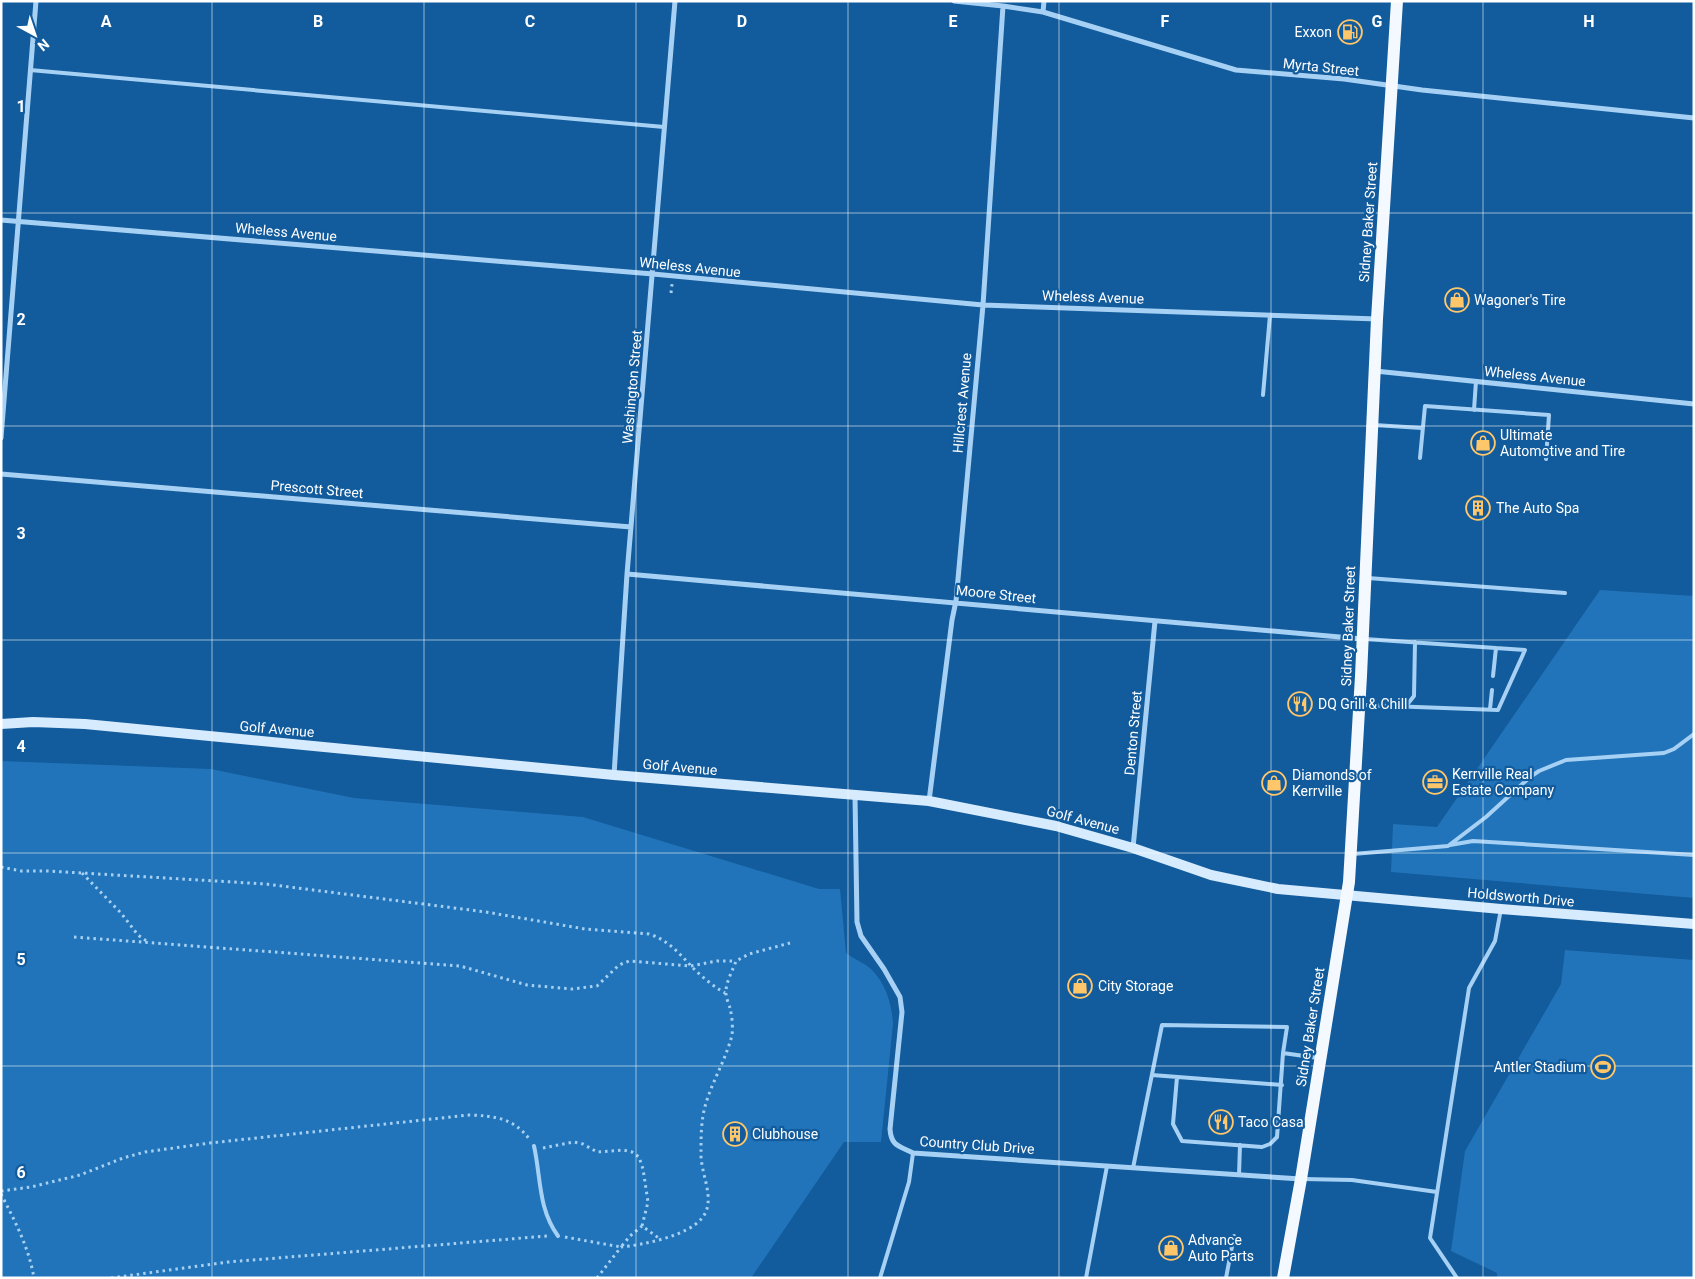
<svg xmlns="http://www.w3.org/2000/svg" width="1695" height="1279" font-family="Roboto,sans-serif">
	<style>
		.green { fill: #2174b9 }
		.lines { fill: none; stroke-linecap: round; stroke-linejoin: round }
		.path { stroke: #a7d1f4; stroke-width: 3; stroke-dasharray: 2.5 4; stroke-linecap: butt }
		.lane { stroke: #a7d1f4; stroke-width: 4 }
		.street { stroke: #a7d1f4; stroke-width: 5 }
		.secondary { stroke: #d6ebfd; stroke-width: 10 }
		.primary { stroke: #f4f9ff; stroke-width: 12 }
		.grid { fill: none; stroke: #fff; stroke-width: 1; stroke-opacity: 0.55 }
		.labels { text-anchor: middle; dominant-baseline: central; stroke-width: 4.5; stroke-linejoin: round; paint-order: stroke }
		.poi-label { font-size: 14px; fill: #fff; stroke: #125b9c; text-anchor: start }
		.street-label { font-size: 14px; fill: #fff; stroke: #125b9c }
		.grid-label { font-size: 16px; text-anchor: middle; font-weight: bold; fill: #fff; stroke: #125b9c; stroke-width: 4.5; stroke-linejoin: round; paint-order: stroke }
	</style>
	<rect width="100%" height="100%" fill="#125b9c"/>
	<path class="green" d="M1600,590L1694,596V898L1391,872L1393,824L1437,827Z
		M1,761L211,769L354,798L583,817L819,889H840L846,953C854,959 865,963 872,970C886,984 892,1005 893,1024L881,1142H844L751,1278H1Z
		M1565,950L1694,960V1278H1497V1273L1451,1251L1465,1151L1561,984Z"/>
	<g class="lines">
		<path class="path" d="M671,293L672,284
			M961,375L968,376
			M1,867L21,871H48L266,884L486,912L585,929L649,934C668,940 679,953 692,967C702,977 713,986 725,993
			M82,873L121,913L138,935L148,942
			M74,937L460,966L527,985L572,989L597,986L619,965L629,961L691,966L717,961H736
			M543,1148L574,1142L583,1144L597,1152L623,1150L632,1152L639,1157L643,1169L648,1202L642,1226L660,1239
			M1,1191L31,1187L80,1175L123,1158L145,1152L210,1143L469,1115C495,1116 514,1118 530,1140
			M1,1194C15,1221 29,1248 34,1278
			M565,1237L621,1247L630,1236L642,1226
			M111,1278L228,1262L547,1236
			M597,1278L621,1247C642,1245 688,1236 702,1218C717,1200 700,1174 701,1152C701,1136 701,1119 706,1103C713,1080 726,1059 732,1035C733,1027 732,1016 730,1008C729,1004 726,998 726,994C725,983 733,970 736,961L749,954L790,943"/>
		<path class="lane" d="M30,70L664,127
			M1263,395L1270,315
			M1474,410L1476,381
			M1374,425L1422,428
			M1420,458L1425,406L1549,415L1546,459
			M1368,578L1565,593
			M1493,676L1496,648
			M1362,705L1498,710L1525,650L1365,639
			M1406,706L1414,696L1415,642
			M1490,709L1492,690
			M1450,845L1473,841L1694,855
			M1353,854L1448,846L1486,817L1530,777L1539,771L1566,760L1664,753L1674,749L1694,734
			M1283,1053L1318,1058
			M1152,1075L1282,1085
			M534,1146C541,1177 538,1209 558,1236
			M1133,1168L1162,1025L1287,1027L1283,1053L1277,1137L1270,1144L1262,1147L1182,1141L1173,1124L1177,1077
			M1239,1175L1240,1145
			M1303,1179L1352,1180L1437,1192
			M880,1278L909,1182L913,1153
			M1086,1278L1107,1166
			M1226,1278L1234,1236
			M1457,1278L1430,1238L1469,988L1495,941L1501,909"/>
		<path class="street" d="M954,1L1003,6L1043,12L1236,70L1344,79L1422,90L1694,118
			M1043,12L1044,1
			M1,220L653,274L983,305L1377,319
			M1375,371L1694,404
			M1,438L36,1
			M1,474L631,527
			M627,574C872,595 1117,617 1362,639
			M614,775L627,574L675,1
			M855,796L857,922L861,936L884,969L900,997L902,1012L890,1129C891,1146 899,1146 913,1153L1301,1179
			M929,801L952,620L956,601L983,305L1003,6
			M1133,848L1155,621"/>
		<path class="secondary" d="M1,724L33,722L85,724L614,775L929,801L1056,826L1133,848L1211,875L1278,889L1501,909L1694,924"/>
		<path class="primary" d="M1283,1278L1301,1179L1349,882L1361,676L1377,319L1397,1"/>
	</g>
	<path class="grid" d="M212,1V1278M424,1V1278M636,1V1278M848,1V1278M1059,1V1278M1271,1V1278M1483,1V1278M1,213H1694M1,426H1694M1,640H1694M1,853H1694M1,1066H1694"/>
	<defs>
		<g id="fuel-ring" transform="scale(1.25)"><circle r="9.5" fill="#125b9c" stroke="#ffc66a" stroke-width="1.5"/><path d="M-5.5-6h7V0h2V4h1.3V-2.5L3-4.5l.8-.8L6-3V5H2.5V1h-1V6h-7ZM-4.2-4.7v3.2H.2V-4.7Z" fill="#ffc66a"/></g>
		<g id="shop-ring" transform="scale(1.25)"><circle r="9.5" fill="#125b9c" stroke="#ffc66a" stroke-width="1.5"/><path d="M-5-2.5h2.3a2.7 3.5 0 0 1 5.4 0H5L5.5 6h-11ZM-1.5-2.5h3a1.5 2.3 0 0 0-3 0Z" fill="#ffc66a"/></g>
		<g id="building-ring" transform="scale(1.25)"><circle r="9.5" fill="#125b9c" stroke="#ffc66a" stroke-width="1.5"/><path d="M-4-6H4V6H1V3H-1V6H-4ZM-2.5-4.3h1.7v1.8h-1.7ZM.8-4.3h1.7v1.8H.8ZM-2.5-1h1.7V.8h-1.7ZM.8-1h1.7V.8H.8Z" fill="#ffc66a"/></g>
		<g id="restaurant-ring" transform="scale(1.25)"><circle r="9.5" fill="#125b9c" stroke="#ffc66a" stroke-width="1.5"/><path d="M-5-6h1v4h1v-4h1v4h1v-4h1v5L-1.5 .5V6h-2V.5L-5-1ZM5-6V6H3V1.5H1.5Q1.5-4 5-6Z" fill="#ffc66a"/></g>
		<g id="office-ring" transform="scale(1.25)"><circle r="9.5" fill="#125b9c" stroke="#ffc66a" stroke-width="1.5"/><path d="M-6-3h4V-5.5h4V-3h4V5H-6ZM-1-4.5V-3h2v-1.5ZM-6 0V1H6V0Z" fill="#ffc66a"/></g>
		<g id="stadium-ring" transform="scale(1.25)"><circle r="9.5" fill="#125b9c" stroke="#ffc66a" stroke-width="1.5"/><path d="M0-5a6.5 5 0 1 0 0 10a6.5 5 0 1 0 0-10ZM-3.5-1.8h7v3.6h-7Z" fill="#ffc66a"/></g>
	</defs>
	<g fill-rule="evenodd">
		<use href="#fuel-ring" x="1350" y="32"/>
		<use href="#shop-ring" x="1457" y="300"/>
		<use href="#shop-ring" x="1483" y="443"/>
		<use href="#building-ring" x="1478" y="508"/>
		<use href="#restaurant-ring" x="1300" y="704"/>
		<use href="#office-ring" x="1435" y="782"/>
		<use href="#shop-ring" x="1274" y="783"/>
		<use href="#shop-ring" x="1080" y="986"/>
		<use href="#stadium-ring" x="1603" y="1067"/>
		<use href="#restaurant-ring" x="1221" y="1122"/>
		<use href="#building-ring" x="735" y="1134"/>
		<use href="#shop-ring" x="1171" y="1248"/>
	</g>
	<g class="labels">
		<g class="poi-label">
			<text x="1332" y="32" text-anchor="end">Exxon</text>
			<text x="1474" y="300">Wagoner's Tire</text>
			<text x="1500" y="435">Ultimate<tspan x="1500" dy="16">Automotive and Tire</tspan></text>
			<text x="1496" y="508">The Auto Spa</text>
			<text x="1318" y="704">DQ Grill &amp; Chill</text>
			<text x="1452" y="774">Kerrville Real<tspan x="1452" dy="16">Estate Company</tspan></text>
			<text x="1292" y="775">Diamonds of<tspan x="1292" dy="16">Kerrville</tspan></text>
			<text x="1098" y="986">City Storage</text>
			<text x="1586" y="1067" text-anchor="end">Antler Stadium</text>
			<text x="1238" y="1122">Taco Casa</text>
			<text x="752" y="1134">Clubhouse</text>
			<text x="1188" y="1240">Advance<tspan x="1188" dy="16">Auto Parts</tspan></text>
		</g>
		<g class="street-label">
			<text transform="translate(1321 67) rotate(6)">Myrta Street</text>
			<text transform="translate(1368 222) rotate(-86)">Sidney Baker Street</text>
			<text transform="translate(286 232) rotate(5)">Wheless Avenue</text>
			<text transform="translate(690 267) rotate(6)">Wheless Avenue</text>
			<text transform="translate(1093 297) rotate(2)">Wheless Avenue</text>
			<text transform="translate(1535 376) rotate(6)">Wheless Avenue</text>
			<text transform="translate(632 387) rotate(-85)">Washington Street</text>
			<text transform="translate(962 403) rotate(-85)">Hillcrest Avenue</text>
			<text transform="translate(317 489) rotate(5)">Prescott Street</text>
			<text transform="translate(996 594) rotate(6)">Moore Street</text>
			<text transform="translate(1348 626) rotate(-88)">Sidney Baker Street</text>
			<text transform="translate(277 729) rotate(5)">Golf Avenue</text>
			<text transform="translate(1133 733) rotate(-85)">Denton Street</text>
			<text transform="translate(680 767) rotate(5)">Golf Avenue</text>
			<text transform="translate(1083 820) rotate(15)">Golf Avenue</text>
			<text transform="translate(1521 897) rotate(5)">Holdsworth Drive</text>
			<text transform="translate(1310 1027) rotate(-81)">Sidney Baker Street</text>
			<text transform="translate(977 1145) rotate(4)">Country Club Drive</text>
		</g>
	</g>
	<g class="grid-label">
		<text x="106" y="27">A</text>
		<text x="318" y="27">B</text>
		<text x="530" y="27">C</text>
		<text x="742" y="27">D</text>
		<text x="953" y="27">E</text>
		<text x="1165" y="27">F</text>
		<text x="1377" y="27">G</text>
		<text x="1589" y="27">H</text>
		<text x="21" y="112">1</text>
		<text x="21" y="325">2</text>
		<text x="21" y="539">3</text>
		<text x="21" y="752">4</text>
		<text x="21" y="965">5</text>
		<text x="21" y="1178">6</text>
	</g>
	<rect width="1695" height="1279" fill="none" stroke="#ffffff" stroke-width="5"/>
	<g transform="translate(35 35) rotate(140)" stroke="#125b9c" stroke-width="4" paint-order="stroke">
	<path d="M0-4L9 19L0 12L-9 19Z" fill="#ffffff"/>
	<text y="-8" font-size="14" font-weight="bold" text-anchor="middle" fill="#ffffff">N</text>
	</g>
</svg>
